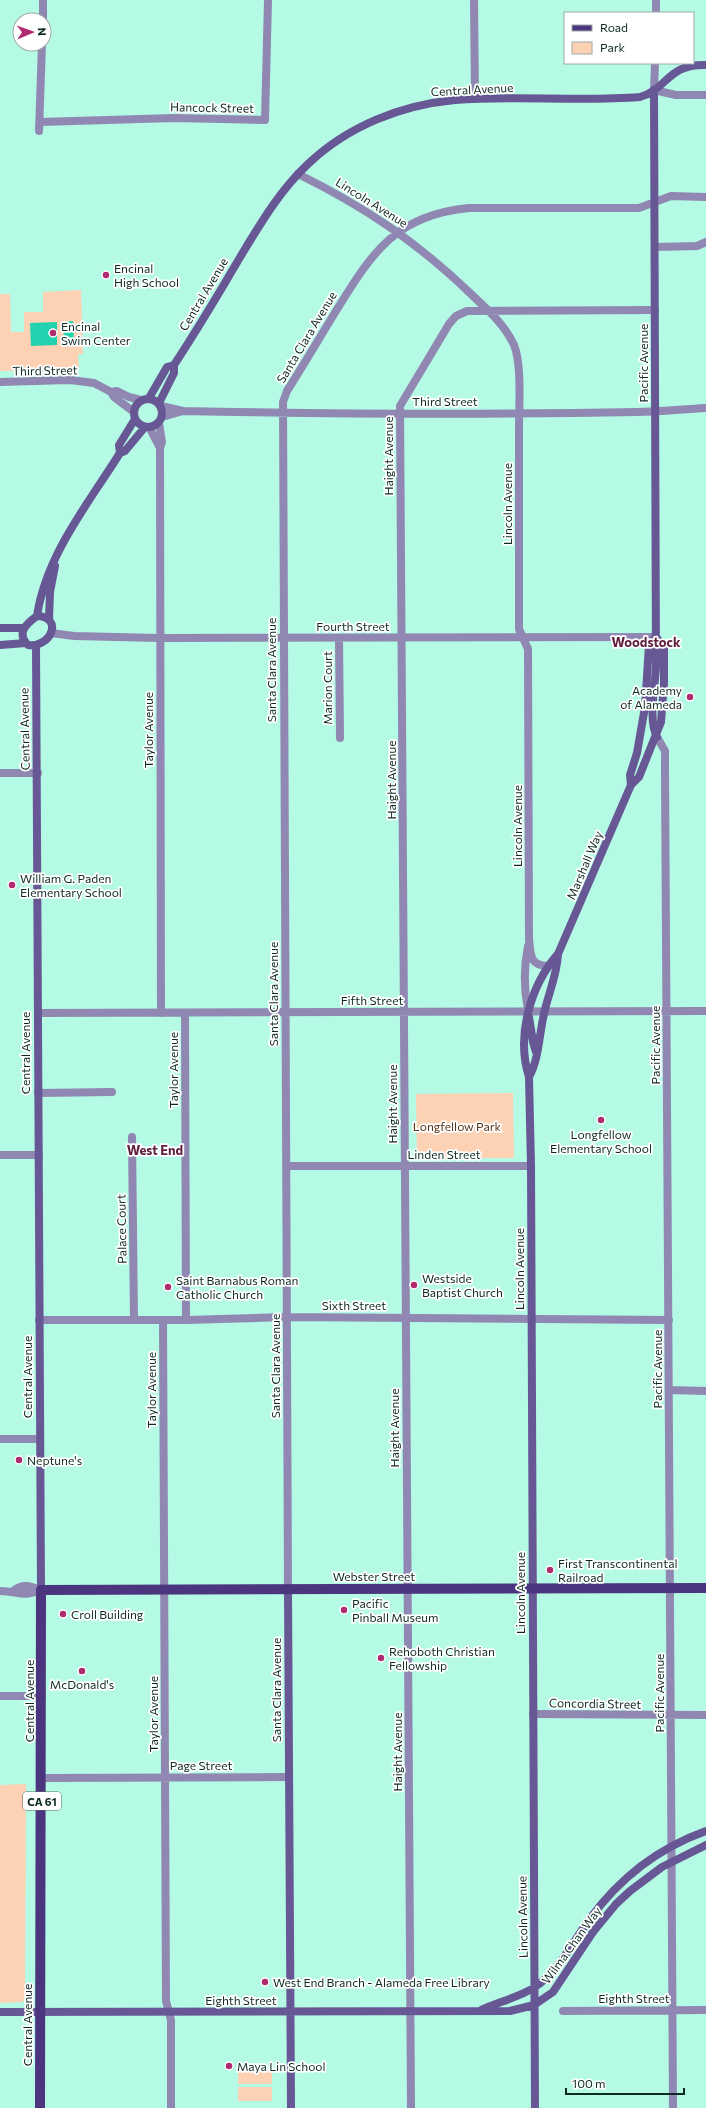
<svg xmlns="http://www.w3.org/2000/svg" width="706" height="2108" font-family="Commissioner,sans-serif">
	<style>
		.green { fill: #fdd1b4 }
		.water { fill: #21d2ae }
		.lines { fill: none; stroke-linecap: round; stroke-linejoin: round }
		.street { stroke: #9087b2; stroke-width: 8 }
		.secondary { stroke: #675895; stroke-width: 8 }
		.primary { stroke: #4b357f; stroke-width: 10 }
		.poi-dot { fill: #b02a6f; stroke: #fff; stroke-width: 1.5 }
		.labels { text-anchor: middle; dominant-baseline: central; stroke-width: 3.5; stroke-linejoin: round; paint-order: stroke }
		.shield { fill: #fff; stroke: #566a64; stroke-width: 1 }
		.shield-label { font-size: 11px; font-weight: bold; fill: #0d2a22 }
		.street-label { font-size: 12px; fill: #0d2a22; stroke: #fff }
		.poi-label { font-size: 12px; fill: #0d2a22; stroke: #fff; text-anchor: start }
		.park-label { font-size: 12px; fill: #573115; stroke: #fff }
		.neighbourhood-label { font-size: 13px; font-weight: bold; fill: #601f3e; stroke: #fff }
	</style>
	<rect width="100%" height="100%" fill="#b4fae5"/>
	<path class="green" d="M81,290L83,354H78L79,370L0,371V294H10L11,332H24V312H43V292Z
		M513,1093L514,1158H417L416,1094Z
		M26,1784L25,1996L23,2002L0,2003V1785Z
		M238,2070H272V2084H238Z
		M238,2087H272V2101H238Z"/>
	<path class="water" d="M73,321L74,342L64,343L63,322Z
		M57,322V345L31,346L30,323Z"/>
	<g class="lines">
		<path class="street" d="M474,0L475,99
			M656,13V0
			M43,20V0
			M655,63L654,90L676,95H706
			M40,122L174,118L265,120L268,0
			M39,131L42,44
			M298,174C365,207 417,242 471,294C487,309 505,325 514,345C522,364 519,407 519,429C519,496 519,563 519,629L528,649L529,939C531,955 529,965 548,966
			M656,247L697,246L706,242
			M0,382L70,380L94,383L111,392L117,391L129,397L141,400
			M111,392L114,397L134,412
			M161,406L183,411
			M162,417L183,411C334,414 486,415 637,412C660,412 683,409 706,408
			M159,423L162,442L160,448L161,1013
			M149,427L160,448
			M51,633L74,636L159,638L656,637
			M339,638L340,738
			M657,737L665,751V772L673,2108
			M0,773H38
			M528,1010C524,990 524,966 528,946
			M38,1013L706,1011
			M185,1013L186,1320
			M38,1093L112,1092
			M132,1137L134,1320
			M0,1155H39
			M286,1166H531
			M39,1320H186L286,1317L669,1320
			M163,1320L166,2001L171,2020V2108
			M669,1390L706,1391
			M0,1439H40
			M288,1590L283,402L287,391C304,364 320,337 336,311C372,253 395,215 469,208H639L671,196L706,197
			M0,1591C19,1591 20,1598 41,1590
			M13,1591C23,1583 30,1586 41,1590
			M0,1696H42
			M533,1714L706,1715
			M42,1778L289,1777
			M563,2011L706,2010
			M411,2108L400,406L449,324L456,316L467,311L655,310"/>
		<path class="secondary" d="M654,90L656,667C655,687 648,720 657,737
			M149,398L167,367L174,365
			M134 413a14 14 0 1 1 28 0a14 14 0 1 1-28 0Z
			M159,403L174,373V365C197,330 218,295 239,259C259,226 279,191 308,164C348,126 401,105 455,100C516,95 578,102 640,97C669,88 667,64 706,65
			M120,453L125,451L145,427
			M37,616C46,555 88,504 120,453L119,445L135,419
			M37,616C64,617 51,648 28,645C16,633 26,624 37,616Z
			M49,619L50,592L55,566
			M0,628H24
			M0,645L26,643
			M36,645L41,1590
			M631,785L630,775L637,753L645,707L649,645L656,637
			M529,1017L533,1042L536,1052
			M529,1077C539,1059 539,1035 544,1014C548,994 557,976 558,954
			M288,1590L291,2108
			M481,2010C498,2002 520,1997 535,1987C559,1971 572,1943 589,1920C618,1880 658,1848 706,1831
			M0,2012L510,2011L534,2005L553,1992L593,1932L616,1904L630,1891L662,1867L706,1845
			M535,2108L531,1166L529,1077C516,1036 530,986 558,954L631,785L639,777L661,722L664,683V647L656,637"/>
		<path class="primary" d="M40,2108L41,1590L706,1588"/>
	</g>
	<g class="poi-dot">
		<circle cx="106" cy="275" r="4"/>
		<circle cx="53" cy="333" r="4"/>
		<circle cx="690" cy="697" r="4"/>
		<circle cx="12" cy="885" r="4"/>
		<circle cx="601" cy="1120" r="4"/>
		<circle cx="414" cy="1285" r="4"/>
		<circle cx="168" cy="1287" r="4"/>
		<circle cx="19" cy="1460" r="4"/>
		<circle cx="550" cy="1570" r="4"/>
		<circle cx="344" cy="1610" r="4"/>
		<circle cx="63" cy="1614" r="4"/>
		<circle cx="381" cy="1658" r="4"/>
		<circle cx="82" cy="1671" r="4"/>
		<circle cx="265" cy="1982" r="4"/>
		<circle cx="229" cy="2066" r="4"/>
	</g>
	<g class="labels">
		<rect class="shield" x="23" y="1792" width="38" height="18" rx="3"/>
		<g class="shield-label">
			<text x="42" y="1801">CA 61</text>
		</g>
		<g class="street-label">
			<text transform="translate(472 89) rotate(-3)">Central Avenue</text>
			<text transform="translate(212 107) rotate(1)">Hancock Street</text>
			<text transform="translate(372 202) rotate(32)">Lincoln Avenue</text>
			<text transform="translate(203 294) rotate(-59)">Central Avenue</text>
			<text transform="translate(306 337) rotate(-59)">Santa Clara Avenue</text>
			<text transform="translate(643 363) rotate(-90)">Pacific Avenue</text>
			<text transform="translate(45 370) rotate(-1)">Third Street</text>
			<text x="445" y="401">Third Street</text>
			<text transform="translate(388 456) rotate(-90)">Haight Avenue</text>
			<text transform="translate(507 504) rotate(-90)">Lincoln Avenue</text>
			<text x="353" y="626">Fourth Street</text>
			<text transform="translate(271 670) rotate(-90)">Santa Clara Avenue</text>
			<text transform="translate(327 688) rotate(-90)">Marion Court</text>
			<text transform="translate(24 729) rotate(-91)">Central Avenue</text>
			<text transform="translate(148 730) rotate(-90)">Taylor Avenue</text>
			<text transform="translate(391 780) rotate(-90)">Haight Avenue</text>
			<text transform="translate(517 826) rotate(-90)">Lincoln Avenue</text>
			<text transform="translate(584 865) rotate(-67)">Marshall Way</text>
			<text transform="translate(273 994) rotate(-90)">Santa Clara Avenue</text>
			<text x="372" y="1000">Fifth Street</text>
			<text transform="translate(655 1045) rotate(-90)">Pacific Avenue</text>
			<text transform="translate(25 1053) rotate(-90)">Central Avenue</text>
			<text transform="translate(173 1070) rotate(-90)">Taylor Avenue</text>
			<text transform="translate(392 1104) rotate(-90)">Haight Avenue</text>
			<text x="444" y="1154">Linden Street</text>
			<text transform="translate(121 1229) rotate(-91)">Palace Court</text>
			<text transform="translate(519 1269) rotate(-90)">Lincoln Avenue</text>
			<text x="354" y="1305">Sixth Street</text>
			<text transform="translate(275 1366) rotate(-90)">Santa Clara Avenue</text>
			<text transform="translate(657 1369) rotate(-90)">Pacific Avenue</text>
			<text transform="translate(27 1377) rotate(-90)">Central Avenue</text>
			<text transform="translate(151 1390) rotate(-90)">Taylor Avenue</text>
			<text transform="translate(394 1428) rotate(-90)">Haight Avenue</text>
			<text x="374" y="1576">Webster Street</text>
			<text transform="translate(520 1593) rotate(-90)">Lincoln Avenue</text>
			<text transform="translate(276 1690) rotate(-90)">Santa Clara Avenue</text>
			<text transform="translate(659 1693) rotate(-90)">Pacific Avenue</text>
			<text transform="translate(29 1701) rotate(-90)">Central Avenue</text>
			<text transform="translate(595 1703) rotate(1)">Concordia Street</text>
			<text transform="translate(153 1714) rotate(-90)">Taylor Avenue</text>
			<text transform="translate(397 1752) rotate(-90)">Haight Avenue</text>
			<text x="201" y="1765">Page Street</text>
			<text transform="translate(522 1917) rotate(-91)">Lincoln Avenue</text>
			<text transform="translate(571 1945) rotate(-54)">Wilma Chan Way</text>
			<text x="634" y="1998">Eighth Street</text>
			<text x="241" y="2000">Eighth Street</text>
			<text transform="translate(27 2025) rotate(-90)">Central Avenue</text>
		</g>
		<g class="poi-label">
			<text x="114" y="268">Encinal<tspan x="114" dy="14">High School</tspan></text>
			<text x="61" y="326">Encinal<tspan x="61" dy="14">Swim Center</tspan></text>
			<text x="682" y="690" text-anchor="end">Academy<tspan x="682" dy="14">of Alameda</tspan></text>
			<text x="20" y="878">William G. Paden<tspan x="20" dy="14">Elementary School</tspan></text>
			<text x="601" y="1134" text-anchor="middle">Longfellow<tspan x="601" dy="14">Elementary School</tspan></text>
			<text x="422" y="1278">Westside<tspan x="422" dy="14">Baptist Church</tspan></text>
			<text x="176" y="1280">Saint Barnabus Roman<tspan x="176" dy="14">Catholic Church</tspan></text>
			<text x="27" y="1460">Neptune's</text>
			<text x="558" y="1563">First Transcontinental<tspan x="558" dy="14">Railroad</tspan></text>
			<text x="352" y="1603">Pacific<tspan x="352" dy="14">Pinball Museum</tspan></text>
			<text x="71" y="1614">Croll Building</text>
			<text x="389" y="1651">Rehoboth Christian<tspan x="389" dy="14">Fellowship</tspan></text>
			<text x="82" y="1684" text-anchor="middle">McDonald's</text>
			<text x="273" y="1982">West End Branch - Alameda Free Library</text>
			<text x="237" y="2066">Maya Lin School</text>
		</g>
		<g class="park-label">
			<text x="457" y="1126">Longfellow Park</text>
		</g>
		<g class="neighbourhood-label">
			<text x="646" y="642">Woodstock</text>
			<text x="155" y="1150">West End</text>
		</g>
	</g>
	<rect x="564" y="12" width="130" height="52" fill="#ffffff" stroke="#9eaaa7"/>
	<rect x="572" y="25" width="20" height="6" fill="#4b357f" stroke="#9eaaa7"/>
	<text x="600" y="32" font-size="12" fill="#0d2a22">Road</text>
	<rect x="572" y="42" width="20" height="12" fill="#fdd1b4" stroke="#9eaaa7"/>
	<text x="600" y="52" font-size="12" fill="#0d2a22">Park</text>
	<g transform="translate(32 32) rotate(88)"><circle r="19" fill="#ffffff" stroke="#9eaaa7"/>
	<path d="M0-3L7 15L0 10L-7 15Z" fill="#b02a6f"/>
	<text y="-6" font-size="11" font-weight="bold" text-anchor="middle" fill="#0d2a22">N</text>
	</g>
	<path d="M566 2088v6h118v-6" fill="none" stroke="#0d2a22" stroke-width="2"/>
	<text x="572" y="2088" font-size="12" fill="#0d2a22" stroke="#ffffff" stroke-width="3" paint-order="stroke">100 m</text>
</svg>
